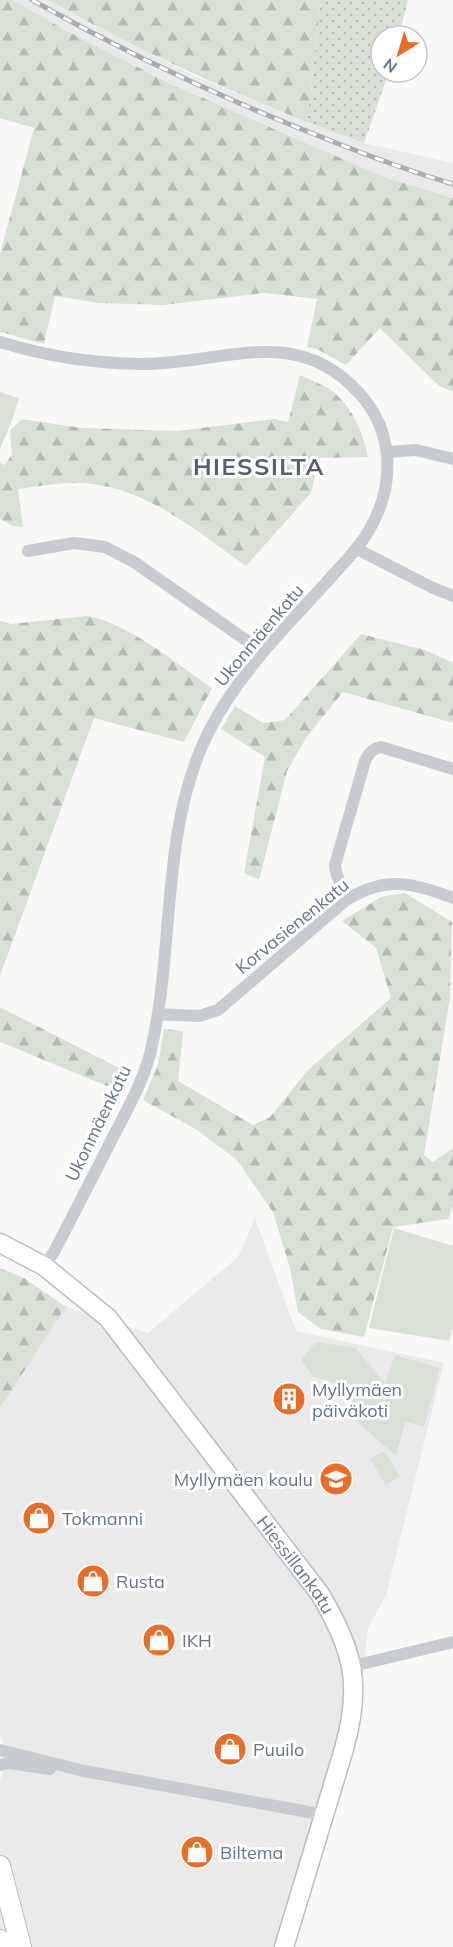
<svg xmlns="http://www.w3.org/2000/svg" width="453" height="1947" font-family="Mulish,sans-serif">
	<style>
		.built { fill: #e9eae9 }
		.grass { fill: url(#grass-dots) }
		.forest { fill: url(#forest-firs) }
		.park { fill: #d9e1d7 }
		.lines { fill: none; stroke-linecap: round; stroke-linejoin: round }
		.secondary-casing { stroke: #babec4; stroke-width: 21 }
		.primary-casing { stroke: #bbbec2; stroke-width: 22 }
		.street { stroke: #c8cbcf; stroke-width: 12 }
		.secondary { stroke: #fff; stroke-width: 18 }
		.primary { stroke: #fff; stroke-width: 20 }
		.rail-casing { stroke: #a8adb4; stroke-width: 5 }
		.rail { stroke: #fff; stroke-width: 3; stroke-dasharray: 9; stroke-linecap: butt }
		.labels { text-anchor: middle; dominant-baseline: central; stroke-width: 6; stroke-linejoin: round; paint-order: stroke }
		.street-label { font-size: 18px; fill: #667588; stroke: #fff }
		.poi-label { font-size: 18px; fill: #667588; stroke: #fff; text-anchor: start }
		.district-label { font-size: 24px; font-weight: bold; letter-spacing: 1.5px; fill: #555f6d; stroke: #fff }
	</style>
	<defs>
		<pattern id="grass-dots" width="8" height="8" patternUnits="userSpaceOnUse" patternTransform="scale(1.5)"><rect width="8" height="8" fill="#d9e1d7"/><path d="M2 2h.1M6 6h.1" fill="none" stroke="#b4bbb4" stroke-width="1.8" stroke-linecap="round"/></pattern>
		<pattern id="forest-firs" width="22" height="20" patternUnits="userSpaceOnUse" patternTransform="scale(1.5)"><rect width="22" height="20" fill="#d9e1d7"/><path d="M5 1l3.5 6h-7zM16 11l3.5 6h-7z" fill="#b4bbb4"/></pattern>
	</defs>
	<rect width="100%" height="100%" fill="#f8f9f6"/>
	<path class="built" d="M13,0H49L87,22L195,76L307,122L364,143L453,163V198L384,177L170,83L65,30Z
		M255,1218L296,1331L444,1363L386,1595L368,1628L357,1723L293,1947H0V1781L7,1756L0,1732V1408L66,1307L148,1333L238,1257Z"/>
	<path class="grass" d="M321,0H408L399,36H381V72H389L364,143L307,122Z"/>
	<path class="forest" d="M0,0H13L65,30L169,83L384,177L453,198V392L439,386L380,328L346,365L317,349L307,347L317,299L265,293L163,305L99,303L55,296L44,344L0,332V254L34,128L0,118Z
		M49,0H321L307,122C219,86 132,48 49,0Z
		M300,375C310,380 322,384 331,390C352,406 363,432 368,457L319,458L311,493L246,566C199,533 151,491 92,484C68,481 42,486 18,489L23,527L13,526L0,519V463L5,465L12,454L10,431L22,419L82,428L177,431L274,419L288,422Z
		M87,616C127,622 178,665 212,688L184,742L94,718L0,976V621L12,624Z
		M361,634L425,650L453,663V723L343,692L308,735L287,771L259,880L244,873L265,757L221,729L235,706L263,723L285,720Z
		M405,893L452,922L450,998L424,1155L433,1162L453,1148V1206L448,1219L393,1227L364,1337L321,1329L298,1312L290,1268L273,1212L237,1160L197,1130L143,1100L158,1065L164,1029L183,1031L178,1081L253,1125L270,1117L308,1070L391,998L376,948L342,921L381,897Z
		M0,1007L121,1069L114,1083L107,1086L0,1042Z
		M0,1268L24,1278L66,1307L0,1408Z"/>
	<path class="park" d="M0,392L19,398L11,423L0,449Z
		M394,1228L453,1246V1327L449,1341L369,1328Z
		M316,1342L356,1348L385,1384L395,1355L440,1368L424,1426L405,1422L396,1456L353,1418L354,1404L335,1383L314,1377L301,1360Z
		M384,1451L400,1476L386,1485L370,1459Z"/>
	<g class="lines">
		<g class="secondary-casing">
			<g id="secondary">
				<path id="s1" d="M0,1243L44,1266L108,1318L320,1594C354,1651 362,1685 344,1749L284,1947"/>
			</g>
		</g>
		<g class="primary-casing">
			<path id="primary" d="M0,1866L21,1947
				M0,1940L2,1947"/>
		</g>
		<path class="street" d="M0,342C45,356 91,363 138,364C219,366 294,321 359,393C393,430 395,480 373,523C363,543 347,560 332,576C310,601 286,625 265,650C243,676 223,703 208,733C159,833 176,948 150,1054C142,1084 126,1112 112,1139C93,1177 73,1215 54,1252L44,1266
			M388,452L416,450L453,459
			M357,549L431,587L453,596
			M28,551L74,543L105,547L134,562L263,652
			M352,897C342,886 336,879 335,865L365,761C369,753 372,749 381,747L453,769
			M158,1014L199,1016L218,1010L345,901C384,876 412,882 453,898
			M353,1666L453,1642
			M0,1750L84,1771L325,1815
			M0,1765L9,1763L50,1769"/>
		<use href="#secondary" class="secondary"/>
		<use href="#primary" class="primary"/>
		<g class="rail-casing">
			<path id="rail" d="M32,0C126,53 223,99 324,138C366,155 409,171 453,184"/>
		</g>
		<use href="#rail" class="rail"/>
	</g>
	<defs>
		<g id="building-disc" transform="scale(1.725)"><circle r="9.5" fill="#eb6c24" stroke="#fff"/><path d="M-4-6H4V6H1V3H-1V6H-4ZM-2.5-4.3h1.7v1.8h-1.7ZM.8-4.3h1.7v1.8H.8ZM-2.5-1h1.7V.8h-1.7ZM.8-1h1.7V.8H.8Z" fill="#fff"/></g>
		<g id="school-disc" transform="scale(1.725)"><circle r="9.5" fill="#eb6c24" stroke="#fff"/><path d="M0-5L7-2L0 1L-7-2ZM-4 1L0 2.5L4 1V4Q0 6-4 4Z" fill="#fff"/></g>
		<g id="shop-disc" transform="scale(1.725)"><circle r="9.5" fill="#eb6c24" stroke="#fff"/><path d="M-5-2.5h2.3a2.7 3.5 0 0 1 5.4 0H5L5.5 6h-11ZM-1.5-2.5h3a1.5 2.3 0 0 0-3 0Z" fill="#fff"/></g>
	</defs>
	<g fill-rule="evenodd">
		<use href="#building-disc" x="289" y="1399"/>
		<use href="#school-disc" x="336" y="1479"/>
		<use href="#shop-disc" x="39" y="1518"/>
		<use href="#shop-disc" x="93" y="1581"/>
		<use href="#shop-disc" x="159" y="1640"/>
		<use href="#shop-disc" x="230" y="1749"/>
		<use href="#shop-disc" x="197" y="1852"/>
	</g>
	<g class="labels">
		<g class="street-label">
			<text transform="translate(259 635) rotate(-50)">Ukonmäenkatu</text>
			<text transform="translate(292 926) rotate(-39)">Korvasienenkatu</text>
			<text transform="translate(98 1123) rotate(-64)">Ukonmäenkatu</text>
			<text stroke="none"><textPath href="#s1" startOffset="442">Hiessillankatu</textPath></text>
		</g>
		<g class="poi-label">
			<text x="312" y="1389">Myllymäen<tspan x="312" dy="21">päiväkoti</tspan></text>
			<text x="313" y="1479" text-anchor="end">Myllymäen koulu</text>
			<text x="62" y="1518">Tokmanni</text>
			<text x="116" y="1581">Rusta</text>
			<text x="182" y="1640">IKH</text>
			<text x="253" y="1749">Puuilo</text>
			<text x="220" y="1852">Biltema</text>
		</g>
		<g class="district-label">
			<text x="259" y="466">HIESSILTA</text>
		</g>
	</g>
	<g transform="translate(399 54) rotate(217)"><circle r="28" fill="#ffffff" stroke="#c2c8cf" stroke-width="1.5"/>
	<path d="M0-4.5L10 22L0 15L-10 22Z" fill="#eb6c24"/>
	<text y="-9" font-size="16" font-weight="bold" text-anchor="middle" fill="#667588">N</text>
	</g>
</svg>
